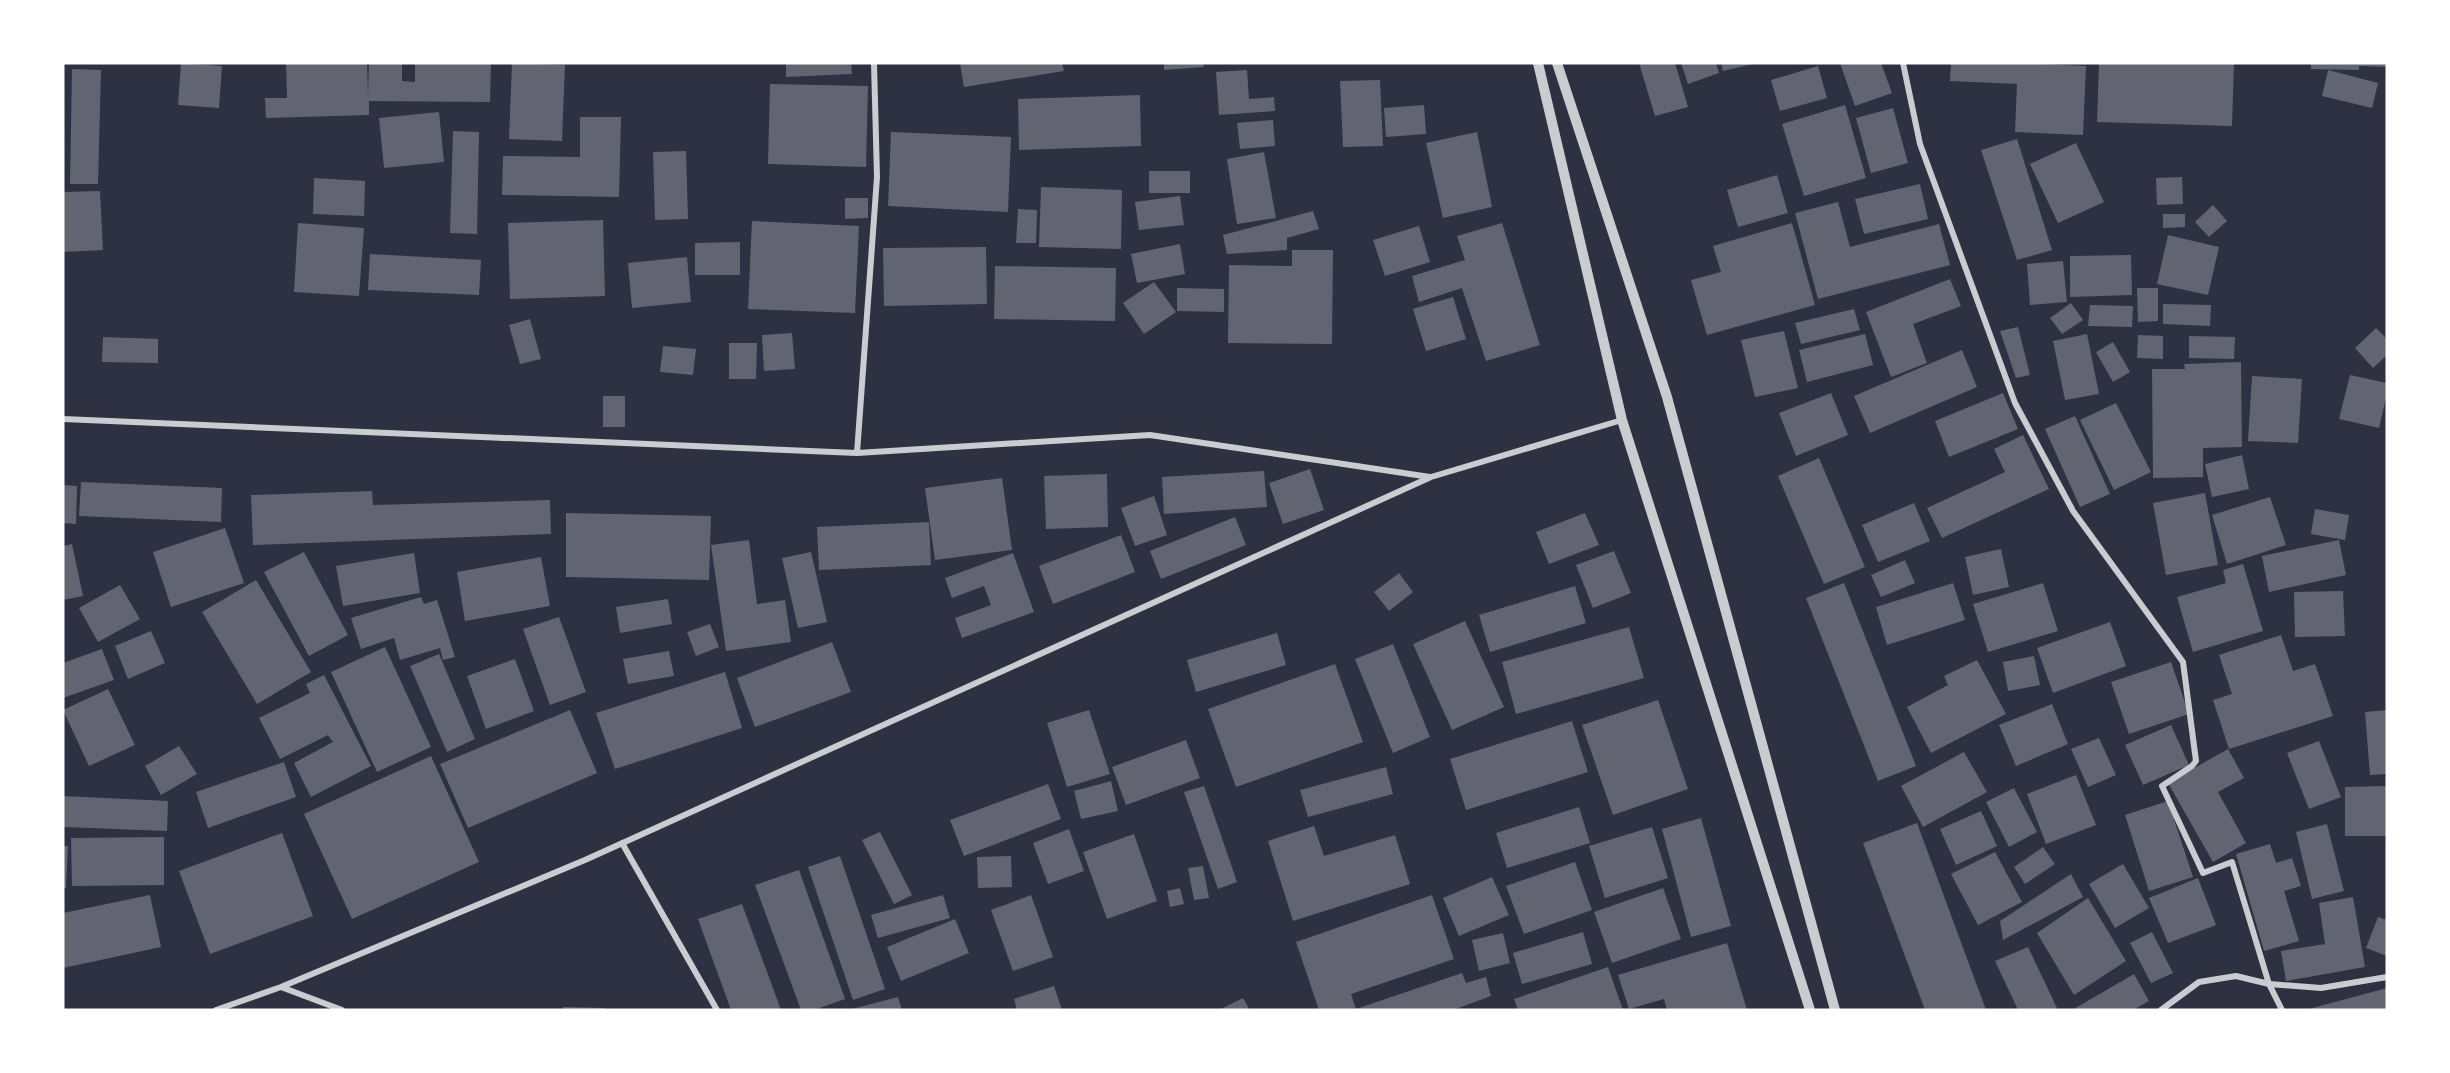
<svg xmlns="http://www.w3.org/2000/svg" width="2450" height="1073" font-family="'DM Sans',sans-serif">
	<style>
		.building { fill: #626471 }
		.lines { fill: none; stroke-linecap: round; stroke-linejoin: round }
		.minor { stroke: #caccd0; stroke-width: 6 }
		.tertiary { stroke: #caccd0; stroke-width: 10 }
	</style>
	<rect width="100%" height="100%" fill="#2d3142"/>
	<path class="building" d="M181,63L222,66L219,108L178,105Z
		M286,63H367L368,96L369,63H402V81L415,82V63H491L490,102L369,101V115L266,118L265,98H287Z
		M512,63L565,65L562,141L509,139Z
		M786,63H851L852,74L786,77Z
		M960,63H1062L1064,71L964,87Z
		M1164,63H1203L1204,67L1164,70Z
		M1639,63H1675L1688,107L1655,116Z
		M1681,63H1716L1719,73L1688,84Z
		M1721,63H1753V64L1723,71Z
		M1840,63H1881L1892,93L1855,106Z
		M1951,63H2019L2086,66L2083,135L2015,132L2017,84L1950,81Z
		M2099,63H2234L2232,126L2097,122Z
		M2311,63H2387V67L2359,66V70L2311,69Z
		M1818,66L1827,98L1780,111L1771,80Z
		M72,69L101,70L98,184H70Z
		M1247,70L1249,99L1274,97L1275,111L1219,115L1216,72Z
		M2328,70L2378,83L2372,108L2322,96Z
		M1380,80L1383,146L1343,147L1340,81Z
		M770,84L868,86L866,167L768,164Z
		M1140,95L1141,146L1019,150L1018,99Z
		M1424,105L1426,134L1386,137L1384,108Z
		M1845,105L1866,178L1804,196L1782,124Z
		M1893,108L1908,163L1871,173L1856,118Z
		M439,112L444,162L384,168L379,118Z
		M580,117H621L619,197L502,195L503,156L580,157Z
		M1273,120L1275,146L1240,149L1237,123Z
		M453,131L479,132L477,234L450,233Z
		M891,132L1011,137L1008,212L888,206Z
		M1477,132L1492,207L1443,218L1426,143Z
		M2017,139L2052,250L2017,260L1981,150Z
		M2076,143L2104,202L2058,223L2030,164Z
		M686,151L688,219L655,220L653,152Z
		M1264,152L1276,218L1237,224L1227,159Z
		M1149,171H1190V193H1149Z
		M1777,175L1788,213L1738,227L1727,190Z
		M2182,177L2183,204L2157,205L2156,178Z
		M314,178L365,181L364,216L313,214Z
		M1920,184L1928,219L1864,234L1855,199Z
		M1041,187L1122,190L1121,249L1039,247Z
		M100,191L103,250L63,252V192Z
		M1180,196L1184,225L1139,230L1135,202Z
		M845,198H868V218L845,219Z
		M1838,202L1850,247L1939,224L1950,265L1818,299L1795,213Z
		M2213,205L2227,221L2209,237L2195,222Z
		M1018,209L1037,210L1036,243H1016Z
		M1313,211L1319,229L1287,238V250L1227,254L1223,235Z
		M2163,214H2185V227L2163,228Z
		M603,220L605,296L510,299L508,223Z
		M752,221L859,226L855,313L748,309Z
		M298,223L364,228L359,296L294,292Z
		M1502,223L1540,345L1486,361L1462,288L1419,302L1412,276L1465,260L1457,236Z
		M1792,223L1815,305L1707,335L1691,280L1721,272L1713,246Z
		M1419,226L1430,262L1385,276L1373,240Z
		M2168,235L2219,247L2208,295L2157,284Z
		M740,242V275H695V243Z
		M1180,244L1185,274L1137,283L1131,254Z
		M986,247L987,304L884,306L883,248Z
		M1292,250H1333L1332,344L1228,343L1229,265L1292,266Z
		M370,254L481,260L479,295L368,290Z
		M2131,255L2132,295L2070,297V256Z
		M687,257L691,302L632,308L628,263Z
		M2063,261L2067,302L2030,305L2027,264Z
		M995,266L1116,268L1115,321L994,319Z
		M1950,279L1961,306L1913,324L1927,363L1891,377L1866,312Z
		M1154,282L1176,312L1144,334L1123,303Z
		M1177,288L1224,289V312L1177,311Z
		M2137,288H2158V321L2138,322Z
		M1453,297L1466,339L1426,351L1413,309Z
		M2071,303L2083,320L2062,334L2050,318Z
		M2163,304L2211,305L2210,326L2163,324Z
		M2090,305L2133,306L2132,327L2088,326Z
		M1854,309L1860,330L1801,344L1795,323Z
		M530,319L541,359L520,364L509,325Z
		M2018,327L2030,375L2016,378L2000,331Z
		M2376,328L2387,339V355L2373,368L2355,348Z
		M1784,331L1798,388L1755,397L1741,340Z
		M792,333L795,369L764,371L762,335Z
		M1865,334L1873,365L1807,382L1799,350Z
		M2087,334L2099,394L2065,400L2053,341Z
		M2138,335L2163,336V359L2137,358Z
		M2189,336L2235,337L2234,359L2189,358Z
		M103,337L158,339V363L102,362Z
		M2113,342L2130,372L2113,382L2096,352Z
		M729,343H757L756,379H729Z
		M663,346L696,349L693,375L660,372Z
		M1962,350L1977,387L1870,433L1854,396Z
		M2241,362L2242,447L2203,448V477L2153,478L2152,369H2185L2184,364Z
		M2350,375L2387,383V393L2379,428L2339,419Z
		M2252,376L2302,379L2298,443L2248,441Z
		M1831,393L1848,435L1796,456L1779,413Z
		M2003,393L2018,429L1949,457L1935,421Z
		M603,396H625V427H603Z
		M2116,403L2151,472L2114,490L2080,420Z
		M2075,416L2110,494L2080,507L2045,429Z
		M2023,435L2049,489L1942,538L1927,508L2005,472L1994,449Z
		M2242,455L2249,489L2212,497L2205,464Z
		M1819,458L1865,567L1824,584L1778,476Z
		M1310,469L1324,510L1283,524L1269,483Z
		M1264,471L1267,507L1164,514L1162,477Z
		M1107,474L1108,527L1046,529L1044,476Z
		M1002,478L1012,550L935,560L925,488Z
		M81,482L222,488L221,522L79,516Z
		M63,485L77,486L76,524L63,523Z
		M372,491L373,505L550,500L551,534L253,545L251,495Z
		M2205,493L2218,565L2166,575L2153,503Z
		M1154,496L1167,535L1135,546L1121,508Z
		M2270,497L2286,545L2227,564L2212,515Z
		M1914,503L1930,541L1878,562L1862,525Z
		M2315,509L2349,515L2345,540L2311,534Z
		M566,513L711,516L709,580L566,577Z
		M1585,513L1599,545L1549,564L1536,532Z
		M1235,517L1246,545L1161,579L1150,551Z
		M929,522L931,565L819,570L817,527Z
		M225,528L244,583L171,607L153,552Z
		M1121,535L1135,572L1053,604L1039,566Z
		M749,540L757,604L785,600L791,642L726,651L711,545Z
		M2339,540L2346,575L2269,592L2262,556Z
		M72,544L83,596L63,600V546Z
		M2001,549L2009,587L1973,595L1965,557Z
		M1614,551L1631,593L1593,608L1576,565Z
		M304,552L348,635L309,656L264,572Z
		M811,552L827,622L798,628L782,558Z
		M414,553L420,593L343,606L336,566Z
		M1013,553L1034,612L962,638L955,618L991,605L984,586L952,598L945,578Z
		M541,557L550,606L465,621L457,572Z
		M1905,560L1915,583L1881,597L1871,575Z
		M2243,564L2263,631L2193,652L2177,597L2226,583L2223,570Z
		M1399,573L1413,592L1389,611L1374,592Z
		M256,580L311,672L257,704L202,612Z
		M1844,583L1916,766L1878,781L1806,598Z
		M1953,583L1965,620L1887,645L1876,607Z
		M2043,583L2058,631L1988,652L1973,604Z
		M120,585L140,619L98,642L79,608Z
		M1575,586L1586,623L1490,652L1479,615Z
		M2343,591L2345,636L2295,637L2294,592Z
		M421,597L424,604L437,600L455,657L443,660L440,648L400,660L394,638L361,649L351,618Z
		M668,599L672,624L620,633L616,607Z
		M559,617L586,692L550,705L523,629Z
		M1465,621L1504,707L1452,730L1413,644Z
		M2110,622L2126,666L2053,693L2037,648Z
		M710,624L719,647L696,656L687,632Z
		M1629,627L1644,678L1516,714L1502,662Z
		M151,631L165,663L128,679L115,646Z
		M1277,633L1286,665L1196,692L1187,660Z
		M2281,635L2293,671L2315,664L2333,716L2229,749L2213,700L2232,694L2219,655Z
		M832,642L851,692L755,727L737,678Z
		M1393,644L1430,737L1393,753L1355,659Z
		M385,647L431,747L377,772L331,672Z
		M102,649L114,680L63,698V663Z
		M669,651L674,676L628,684L623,659Z
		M439,654L475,739L447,752L410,666Z
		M2034,656L2040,685L2008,691L2003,662Z
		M515,659L534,711L486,729L467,676Z
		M1977,660L2006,714L1931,753L1907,707L1948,685L1944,676Z
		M2171,662L2189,714L2129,734L2111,682Z
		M1335,664L1363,742L1236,787L1208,709Z
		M725,672L742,728L615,769L596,713Z
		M324,675L371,766L311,797L294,763L333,742L328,735L280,759L259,718L310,693L306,684Z
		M108,689L135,745L89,766L63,710Z
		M1658,700L1688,789L1613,815L1582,725Z
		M2052,704L2068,744L2016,766L1999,725Z
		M570,710L597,773L468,828L440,764Z
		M1089,710L1110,774L1067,787L1047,723Z
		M2387,710V774L2370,775L2365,712Z
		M1572,721L1588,772L1466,810L1450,759Z
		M2171,725L2189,765L2143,785L2125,745Z
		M2099,738L2116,775L2088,787L2071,749Z
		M1186,740L1200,778L1126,805L1112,767Z
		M2319,741L2341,797L2309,809L2287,753Z
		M179,746L197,774L161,795L145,766Z
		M2228,749L2244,778L2218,792L2246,843L2213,862L2168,783Z
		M1964,752L1987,792L1923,827L1901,786Z
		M431,756L479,862L352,919L304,814Z
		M284,762L296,797L208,828L196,792Z
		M1386,767L1393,794L1308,817L1300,790Z
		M2076,775L2096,825L2046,844L2027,794Z
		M1111,781L1118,811L1081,819L1074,791Z
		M1048,784L1061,819L964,856L950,820Z
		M1204,786L1237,882L1218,889L1184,792Z
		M2387,786V836H2345V787Z
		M2014,788L2037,832L2009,847L1986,802Z
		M63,796L168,801L167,831L63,827Z
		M2168,801L2193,877L2149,891L2125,815Z
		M1579,807L1590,843L1507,868L1496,833Z
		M1981,811L1997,846L1956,865L1940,829Z
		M1701,818L1731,926L1691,937L1662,829Z
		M1917,823L1986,1010H1925L1863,843Z
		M2327,824L2344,891L2312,899L2296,832Z
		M1314,826L1324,856L1395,835L1410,884L1293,921L1268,841Z
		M1652,827L1668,878L1605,898L1589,846Z
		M1069,829L1084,871L1048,884L1033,843Z
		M880,832L912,895L894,904L862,840Z
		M282,833L313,916L210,954L179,871Z
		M1134,834L1157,901L1107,919L1083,852Z
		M164,837V885L72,886L71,838Z
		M2270,844L2276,863L2292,858L2301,886L2284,891L2299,941L2264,951L2236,854Z
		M63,846H68L66,888H63Z
		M2043,847L2055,864L2025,884L2014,867Z
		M1995,852L2022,902L1978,925L1951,874Z
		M840,856L885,989L853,1000L808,867Z
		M1011,856L1012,887L978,888L977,857Z
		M1575,862L1592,910L1524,934L1506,886Z
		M2123,864L2149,908L2115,928L2089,884Z
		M1203,866L1209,898L1194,900L1188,868Z
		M799,870L845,999L814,1010H801L755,885Z
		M2071,874L2083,897L2003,940L2000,921Z
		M1492,877L1509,915L1459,936L1443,898Z
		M2198,878L2216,925L2168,943L2149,898Z
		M1180,888L1184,904L1170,907L1167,891Z
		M1663,888L1681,939L1612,963L1594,912Z
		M150,895L161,947L63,968V913Z
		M943,895L950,918L878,938L871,915Z
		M1031,895L1053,957L1013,971L991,910Z
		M1432,895L1454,959L1351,994L1356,1009L1462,973L1466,983L1486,977L1491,996L1453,1010H1319L1296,942Z
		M2353,897L2365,967L2286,981L2281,951L2325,944L2319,903Z
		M2088,898L2126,961L2074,995L2037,933Z
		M742,904L781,1010H731L698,919Z
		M2378,917L2387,920V956L2366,948Z
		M955,919L969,953L901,981L887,947Z
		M1583,932L1592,964L1522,984L1513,953Z
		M2152,932L2173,973L2151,983L2130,943Z
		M1503,933L1510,963L1479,971L1472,940Z
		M1727,943L1747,1010H1667L1664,999L1629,1009L1618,975Z
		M2028,947L2057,1008L2052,1010H2018L1995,961Z
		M1608,967L1623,1010H1518L1514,999Z
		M2134,974L2149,1001L2133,1010H2072Z
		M1054,986L1062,1010H1017L1014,999Z
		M2387,988V1010H2309V1009Z
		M898,997L902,1010H852V1009Z
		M1243,998L1250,1010H1219Z
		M563,1007L605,1008V1010H563Z"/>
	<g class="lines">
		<path class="minor" d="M1903,63L1920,144L2015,403L2073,511L2183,662L2196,761L2192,766L2162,786L2203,873L2232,862L2269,984L2282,1010
			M63,419L857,453L1150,435L1430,477
			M857,453L877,177L874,63
			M622,843L717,1010
			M281,987L342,1010
			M216,1010L281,987L585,860L1431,477L1622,420
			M2161,1010L2199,982L2236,976L2269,984L2321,988L2387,977"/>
		<path class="tertiary" d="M1538,63L1622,420L1810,1010
			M1557,63L1667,397L1835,1010"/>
	</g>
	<rect width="2450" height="1073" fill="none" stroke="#ffffff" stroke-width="129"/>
</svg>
